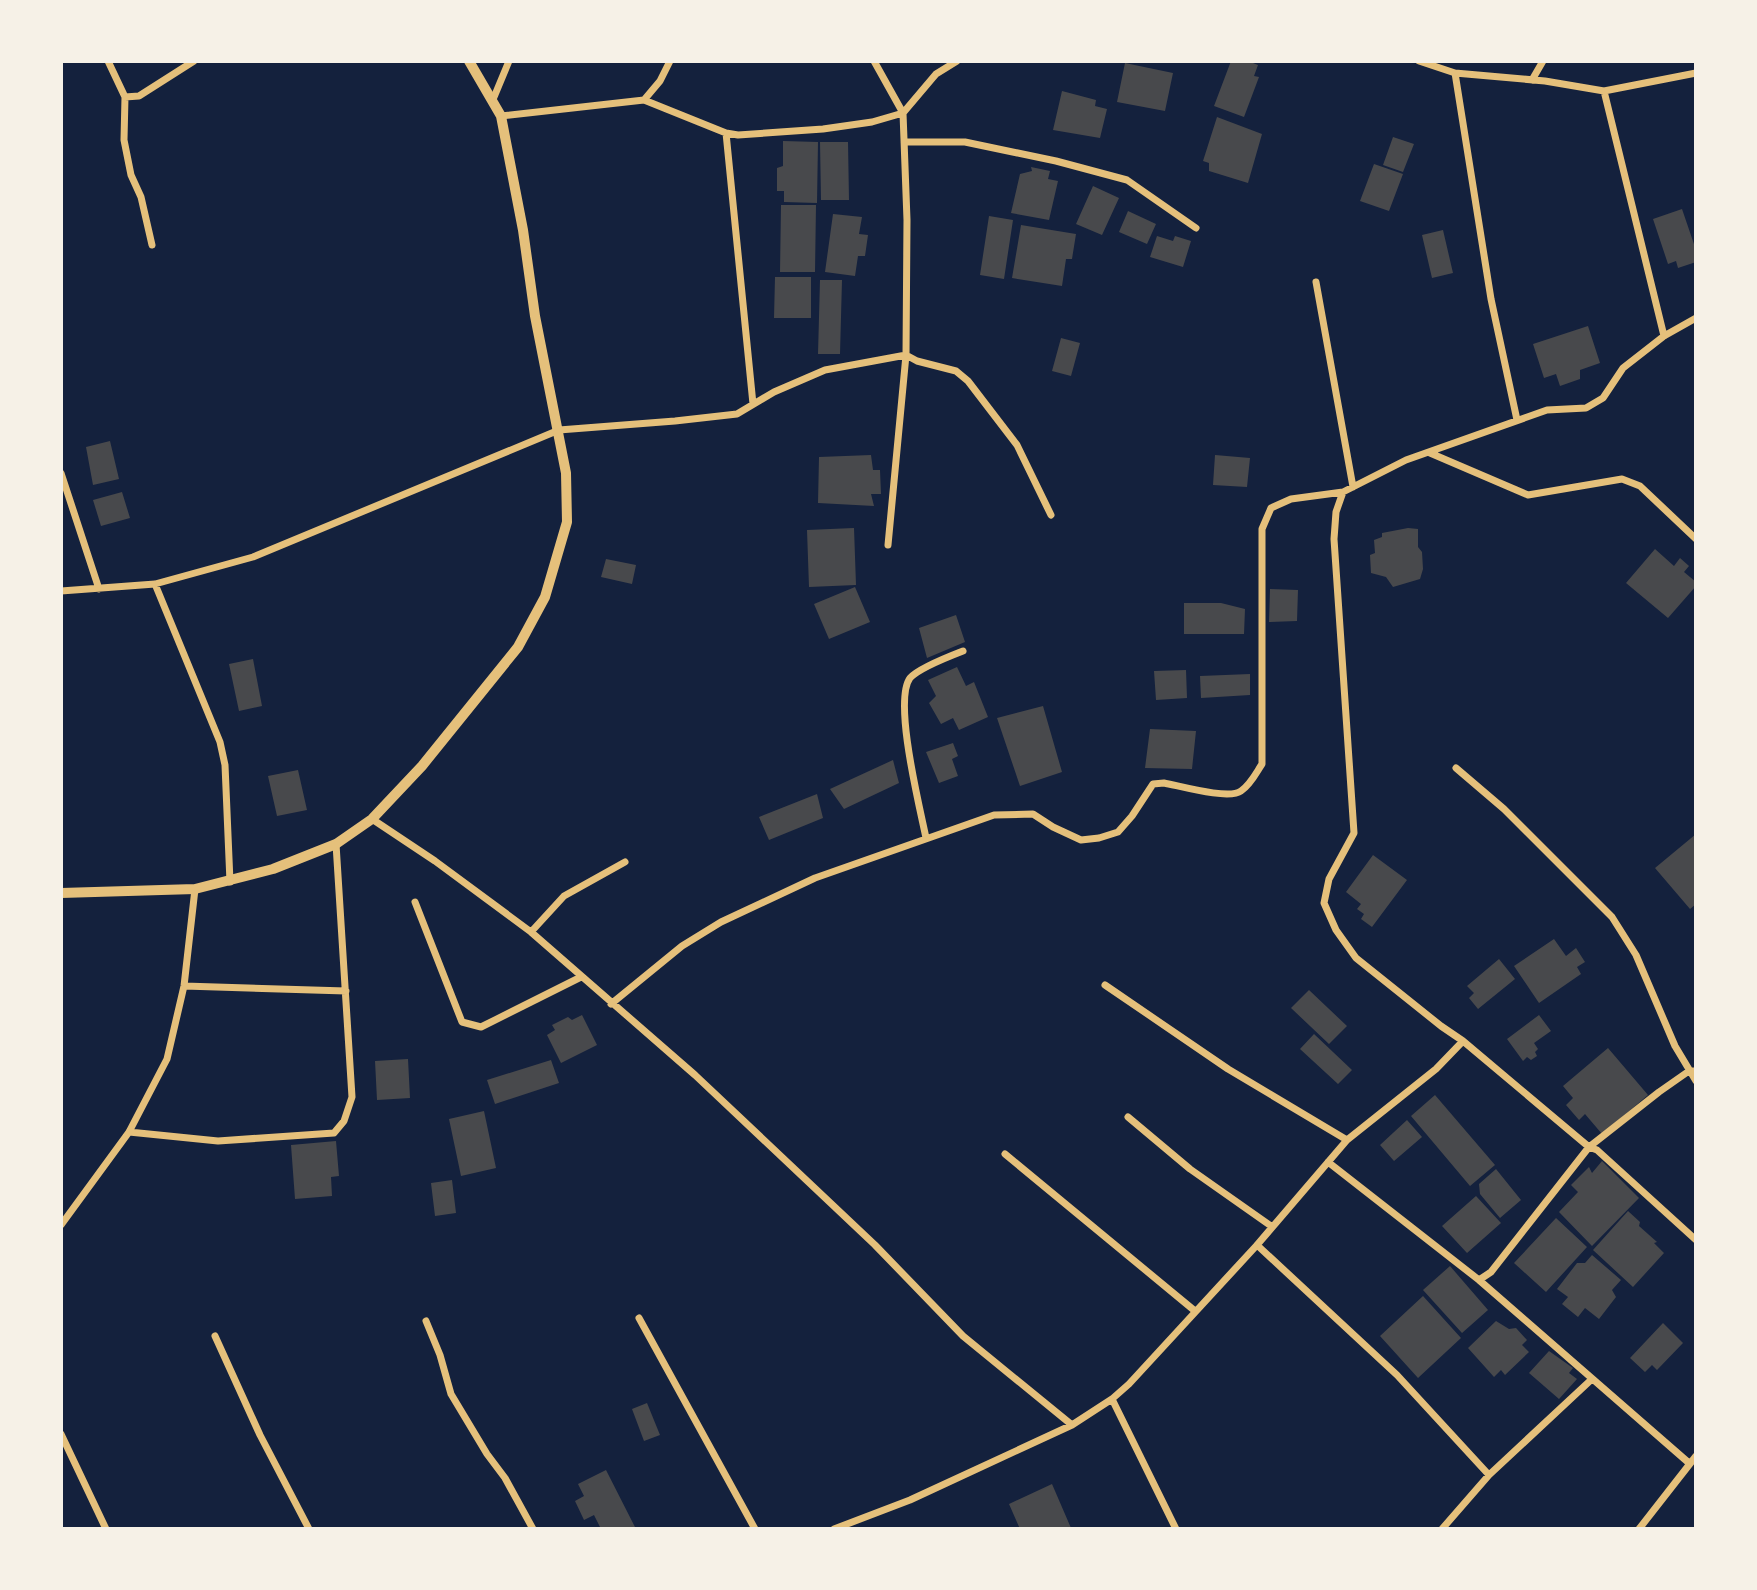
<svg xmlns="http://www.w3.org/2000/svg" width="1757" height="1590" font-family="Inter,sans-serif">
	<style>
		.building { fill: #48494c }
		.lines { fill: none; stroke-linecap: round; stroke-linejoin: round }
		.minor { stroke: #e5c07b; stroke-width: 7 }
		.tertiary { stroke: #e5c07b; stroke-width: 10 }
	</style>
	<rect width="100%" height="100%" fill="#14213d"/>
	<path class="building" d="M1231,61H1248L1258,65L1254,76L1259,77L1244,117L1214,106Z
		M1125,63L1173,73L1165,111L1117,102Z
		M1062,91L1096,100L1095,106L1107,109L1100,138L1053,130Z
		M1217,117L1262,134L1248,183L1209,171V163L1203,161Z
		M1393,137L1414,144L1403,172L1383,165Z
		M783,141L818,142L817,203L784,202V191H777V168L783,166Z
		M820,142H848L849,200H821Z
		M1374,164L1403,174L1389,211L1360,201Z
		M1031,167L1050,171L1048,179L1058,181L1049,220L1011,213L1020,174L1032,171Z
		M1093,186L1119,198L1102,235L1076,224Z
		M781,205H816L815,272H780Z
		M1682,209L1696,250V262L1678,268L1676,261L1668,264L1653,219Z
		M1128,211L1156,224L1147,244L1119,232Z
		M833,214L862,217L859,234L868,235L865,256H858L855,276L825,272Z
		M989,216L1013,220L1004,279L980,275Z
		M1021,225L1076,234L1072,259H1066L1062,286L1012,278Z
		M1443,230L1453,273L1432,278L1422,235Z
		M1157,236L1173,241L1175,236L1191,241L1183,267L1150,257Z
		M775,277H811V318H774Z
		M820,280H842L840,354H818Z
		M1588,326L1600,363L1580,370V379L1560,386L1556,374L1544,378L1533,344Z
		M1061,338L1080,343L1071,376L1052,371Z
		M110,441L119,479L93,485L86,447Z
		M871,455L873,470H880L881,494H871L874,506L818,503L819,457Z
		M1215,455L1250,458L1247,487L1213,485Z
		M122,492L130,518L101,526L93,500Z
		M854,528L856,585L809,587L807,530Z
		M1408,528L1418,529V547L1422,552L1423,569L1420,579L1393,587L1386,577L1371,573L1370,555L1375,553L1374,540L1382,537V533Z
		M1655,549L1674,566L1680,558L1689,566L1684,572L1696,582V586L1668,618L1626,583Z
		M606,559L636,565L632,584L601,577Z
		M855,587L870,622L829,639L814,604Z
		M1270,589L1298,590L1297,621L1269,622Z
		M1184,603H1221L1245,609L1244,634H1184Z
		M956,615L965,642L927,658L919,628Z
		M253,659L262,706L239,711L229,664Z
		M957,667L966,686L974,682L988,717L959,730L953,718L941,724L929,703L936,696L928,680Z
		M1186,670L1187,698L1156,700L1154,671Z
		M1250,674V695L1201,698L1200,676Z
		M1043,706L1062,772L1020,786L997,718Z
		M1150,729L1196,731L1192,769L1145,768Z
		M953,743L958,756L952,759L958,776L939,783L926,752Z
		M893,760L899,783L844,809L830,789Z
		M298,770L307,810L277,816L268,776Z
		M817,794L823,818L769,840L759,817Z
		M1696,834V904L1690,909L1655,868Z
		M1373,855L1407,880L1372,927L1361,919L1364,914L1357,909L1361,904L1346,892Z
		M1554,939L1566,956L1576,948L1585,962L1577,967L1581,974L1539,1003L1514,966Z
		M1499,959L1515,979L1478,1009L1469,998L1474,993L1467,986Z
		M1309,990L1347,1026L1329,1044L1291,1008Z
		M582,1015L597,1045L561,1063L547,1035L555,1030L552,1025L568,1017L572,1020Z
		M1539,1015L1551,1031L1534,1043L1538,1049L1535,1052L1537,1056L1531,1060L1527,1057L1523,1061L1507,1039Z
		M1314,1034L1352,1070L1338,1084L1300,1049Z
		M1608,1048L1648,1095L1602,1134L1585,1114L1579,1120L1566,1105L1573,1098L1563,1086Z
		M408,1059L410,1098L377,1100L375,1061Z
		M551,1060L559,1083L495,1104L487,1080Z
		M1435,1095L1495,1165L1470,1186L1411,1116Z
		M484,1111L496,1168L461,1176L449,1119Z
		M1407,1120L1422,1137L1394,1161L1380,1145Z
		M336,1141L339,1176L331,1177L332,1196L295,1199L291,1145Z
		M1602,1161L1639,1198L1592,1246L1559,1212L1578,1192L1571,1185L1589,1167L1592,1173Z
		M1496,1169L1521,1200L1500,1218L1480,1194L1479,1184Z
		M452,1180L456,1213L435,1216L431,1183Z
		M1476,1196L1501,1223L1467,1253L1442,1226Z
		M1628,1211L1640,1222L1639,1226L1657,1242L1654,1243L1664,1253L1633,1287L1593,1250Z
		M1556,1218L1587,1247L1546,1292L1514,1263Z
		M1592,1255L1621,1280L1612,1290L1616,1297L1599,1319L1585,1308L1578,1317L1562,1304L1568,1297L1557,1289L1577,1263H1585Z
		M1450,1266L1488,1310L1462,1333L1423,1290Z
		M1423,1296L1461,1338L1418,1378L1380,1336Z
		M1496,1321L1509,1329L1516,1328L1527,1340L1522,1345L1529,1352L1505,1375L1501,1370L1494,1377L1468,1348Z
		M1663,1323L1683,1343L1657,1370L1652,1365L1645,1372L1630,1358Z
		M1549,1351L1573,1368L1569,1373L1577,1379L1559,1399L1529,1373Z
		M647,1403L660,1435L644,1441L632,1409Z
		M606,1470L636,1529H601L594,1515L584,1520L575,1501L584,1496L578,1484Z
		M1052,1484L1071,1528L1020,1529L1009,1504Z"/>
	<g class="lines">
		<path class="minor" d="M108,61L125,97L139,96L194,61
			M874,61L903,113L907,220L906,355L917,361L956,371L968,381L1017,445L1051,515
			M1419,61L1455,73L1545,81L1604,91L1696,73
			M1455,73L1491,299L1517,420
			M1532,80L1543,61
			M1604,91L1664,336
			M125,97L124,140L131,175L141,197L152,245
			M644,100L660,81L670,61
			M492,102L509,61
			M501,116L644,100L726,133L738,135L823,129L872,122L903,113L936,74L957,61
			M726,133L753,404
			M904,142H965L1056,161L1127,180L1196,228
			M1316,282L1353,487
			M1430,453L1528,495L1622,479L1640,486L1696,539
			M61,473L99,589
			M155,584L220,742L225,765L230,882
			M61,591L155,584L253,557L559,430L675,421L737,414L774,392L825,370L906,355L888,545
			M1456,768L1504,809L1612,917L1636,955L1675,1046L1696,1081
			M372,819L435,861L531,932L695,1075L875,1245L963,1336L1072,1425
			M926,838C920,808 893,701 910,678C919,668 950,656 963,651
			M415,902L462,1022L481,1027L581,977
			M531,932L564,896L625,862
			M1105,985L1228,1069L1347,1140
			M184,986L346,991
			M611,1004L682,946L721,922L815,878L994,815L1033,814L1053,827L1081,840L1099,838L1118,832L1132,816L1153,784L1164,783C1180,786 1229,800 1241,791C1251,784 1256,773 1262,764V529L1271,508L1291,499L1343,492L1406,460L1547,410L1586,408L1603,398L1623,368L1664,336L1696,318
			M1463,1041L1589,1147L1597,1150L1696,1240
			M1128,1117L1190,1169L1271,1226
			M129,1132L218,1141L334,1133L344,1121L352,1097L336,844
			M1005,1154L1195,1311
			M1328,1162L1479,1280L1689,1463
			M61,1225L129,1132L167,1059L184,986L195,889
			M1257,1245L1397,1375L1489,1475L1592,1379
			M1479,1280L1491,1272L1589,1147L1659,1092L1689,1071H1696
			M639,1318L755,1529
			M426,1321L440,1355L451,1394L487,1454L505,1478L533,1529
			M215,1336L260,1435L309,1529
			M1112,1399L1176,1529
			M61,1434L106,1529
			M834,1529L910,1500L1072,1425L1112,1399L1129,1384L1257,1245L1347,1140L1436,1069L1463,1041L1441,1026L1356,958L1336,930L1324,903L1329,879L1354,833L1334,539L1336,512L1343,492
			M1442,1529L1489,1475
			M1639,1529L1696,1456"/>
		<path class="tertiary" d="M61,893L195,889L273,869L336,844L372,819L422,766L518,647L545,597L567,522L566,473L535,316L523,230L501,116L469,61"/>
	</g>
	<rect width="1757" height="1590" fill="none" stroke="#f6f1e7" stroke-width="126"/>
</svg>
